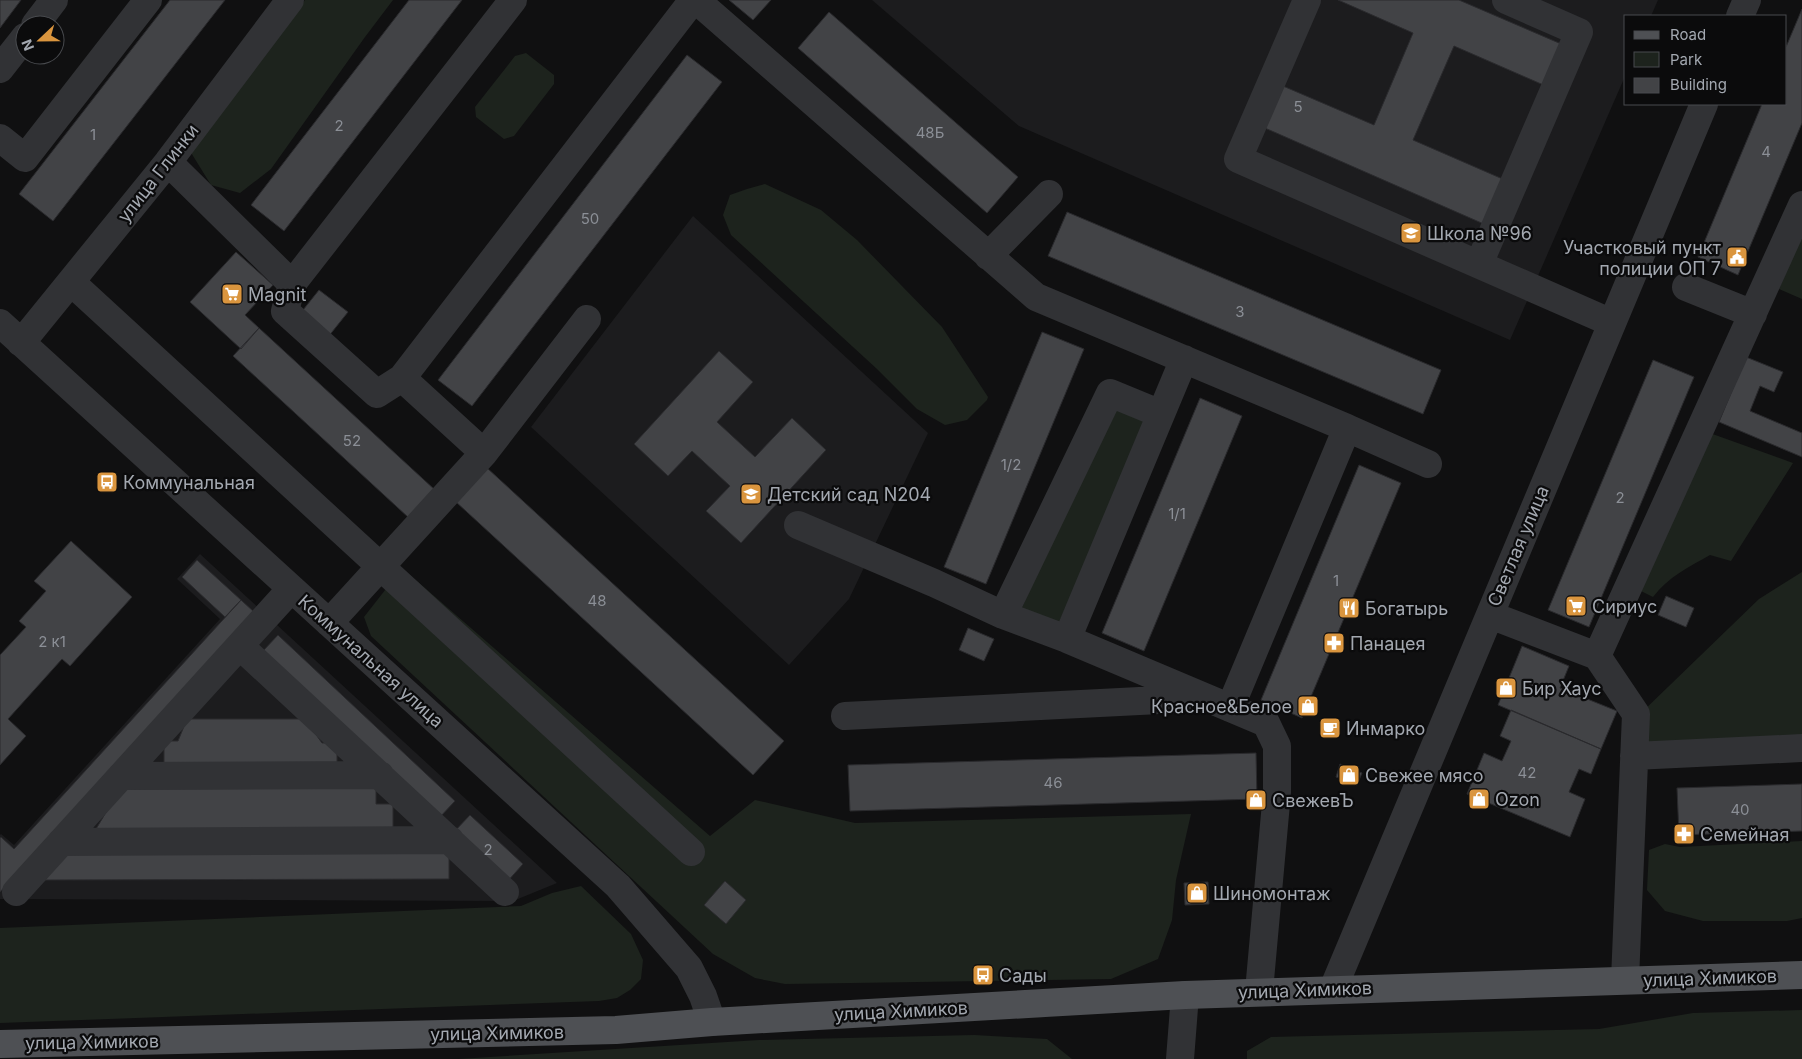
<svg xmlns="http://www.w3.org/2000/svg" width="1802" height="1059" font-family="Inter,sans-serif">
	<style>
		.built { fill: #1c1c1e }
		.green { fill: #1d231d }
		.building { fill: #424346; stroke: #2a2a2d }
		.lines { fill: none; stroke-linecap: round; stroke-linejoin: round }
		.minor { stroke: #313235; stroke-width: 28 }
		.major { stroke: #4e5054; stroke-width: 28 }
		.labels { text-anchor: middle; dominant-baseline: central; stroke-width: 4.5; stroke-linejoin: round; paint-order: stroke }
		.number-label { font-size: 15px; fill: #8b8f96 }
		.street-label { font-size: 18px; fill: #a3a8b0; stroke: #0b0b0c }
		.poi-label { font-size: 18px; fill: #a3a8b0; stroke: #0b0b0c; text-anchor: start }
	</style>
	<rect width="100%" height="100%" fill="#101011"/>
	<path class="built" d="M872,0H1658L1651,16H1626V74L1510,340L1019,126Z
		M693,216L928,433L849,599L789,665L531,427Z
		M200,554L557,883L513,901L0,899V835L1,834L14,845L220,619L177,579Z"/>
	<path class="green" d="M305,0H393L365,37L271,169L240,193L211,185L190,151L266,47Z
		M526,53L554,75V84L514,136L504,139L476,117L475,107L515,56Z
		M765,184L821,210L857,240L942,327L988,397L987,400L967,420L945,425L917,409L877,369L731,235L723,215L730,195L747,189Z
		M1802,235V299L1779,289Z
		M1111,404L1148,420L1057,627L1021,610Z
		M1707,432L1793,463L1731,561L1710,555C1689,567 1668,577 1653,597L1637,589Z
		M1802,572V739L1639,750V715L1759,599Z
		M410,575L710,836L755,800L855,823L1191,814L1176,880L1172,920L1158,959L1111,979L785,984L755,978L713,954L371,636L364,617L389,585Z
		M1802,841V918L1787,921H1703L1665,911L1647,890L1649,850L1665,844L1680,847Z
		M581,886L631,934L643,960L641,979L630,990L617,998L599,1001L0,1023V928L521,906L552,893Z
		M1802,1010V1059H1247V1051L1271,1037L1599,1029L1693,1013Z
		M974,1035L1047,1039L1072,1059H458L759,1040Z"/>
	<path class="building" d="M0,0H21L0,28Z
		M170,0H225L53,221L19,194Z
		M409,0H462L284,231L251,205Z
		M729,0H771L753,20Z
		M1338,0H1459L1566,46L1548,87L1454,46L1413,140L1505,180L1486,225L1258,125L1276,83L1374,125L1413,33Z
		M1802,9V123L1738,275L1698,257L1762,104H1786V47Z
		M829,12L1018,177L987,213L798,48Z
		M687,55L722,82L472,406L438,380Z
		M1067,212L1441,370L1423,414L1048,256Z
		M236,252L273,285L245,315L259,328L241,349L190,302Z
		M319,290L348,312L328,337L299,315Z
		M259,328L435,490L409,518L233,356Z
		M1042,332L1084,349L986,584L944,567Z
		M719,351L753,382L717,422L755,457L792,418L826,450L741,543L706,511L730,486L692,451L668,476L634,444Z
		M1746,357L1783,372L1774,392L1760,386L1750,411L1802,433V457L1719,422Z
		M1653,360L1694,377L1589,627L1548,610Z
		M1200,398L1242,416L1144,651L1102,633Z
		M1359,465L1401,483L1302,718L1261,700Z
		M486,467L784,741L753,775L455,501Z
		M71,541L132,597L70,666L62,659L8,719L26,736L0,765V655L26,627L19,621L46,591L34,581Z
		M197,560L241,600L225,617L182,577Z
		M1666,596L1694,608L1686,627L1658,615Z
		M241,600L254,612L0,892V838L1,837L14,849Z
		M968,628L994,639L984,661L959,650Z
		M278,635L455,801L440,817L262,652Z
		M1522,646L1569,666L1560,688L1617,711L1601,749L1498,705Z
		M1511,710L1601,749L1591,774L1579,769L1569,792L1585,799L1570,837L1467,794L1484,753L1502,761L1511,741L1500,736Z
		M187,719H305L322,743H337V764H164V741H178Z
		M1328,722L1336,726L1332,733L1324,730Z
		M1256,753L1257,799L850,811L848,765Z
		M1340,764L1362,773L1357,785L1336,777Z
		M1802,784V831L1679,835L1677,788Z
		M376,788V804H393V828L96,829L120,789Z
		M470,815L523,864L506,883L453,833Z
		M449,852V879L45,880L56,854Z
		M725,881L746,900L726,924L704,905Z
		M1208,882L1209,904L1185,905L1184,883Z"/>
	<g class="lines">
		<path class="minor" d="M696,0L1036,297L1347,428L1230,708
			M1307,0L1238,159L1612,323
			M1740,16L1747,0
			M35,25L54,0
			M0,69L25,37
			M0,138L25,158L148,0
			M168,162L292,284L285,311L377,394L402,378L484,453
			M988,256L1049,194
			M1479,264L1579,32L1506,0
			M71,282L691,852
			M292,284L513,0
			M1686,287L1753,314
			M0,323L618,886L689,968L703,996L712,1022
			M21,343L168,162L290,0
			M402,378L693,0
			M1347,428L1428,464
			M798,525L934,583L1003,615L1067,639L1266,723L1277,746V792L1259,991
			M1003,615L1110,393L1161,414
			M1490,615L1597,656L1636,714L1625,980
			M329,623L484,453L587,319
			M1067,639L1184,359
			M240,646L505,892
			M1597,656L1802,205
			M845,716L1199,698
			M1634,756L1802,748
			M121,776L380,775
			M61,842L450,840
			M16,892L291,589
			M1333,989L1704,104
			M1180,1059L1185,995"/>
		<path class="major" d="M0,1044L616,1030L712,1022L1185,995L1802,975"/>
	</g>
	<defs>
		<g id="school-square" transform="scale(1.125)"><rect x="-9" y="-9" width="18" height="18" rx="4" fill="#da953e" stroke="#0b0b0c"/><path d="M0-5L7-2L0 1L-7-2ZM-4 1L0 2.5L4 1V4Q0 6-4 4Z" fill="#fff"/></g>
		<g id="civic-square" transform="scale(1.125)"><rect x="-9" y="-9" width="18" height="18" rx="4" fill="#da953e" stroke="#0b0b0c"/><path d="M-.6-6.5H3V-4.5H.6V-3L4-1V1h2V6H-6V1h2V-1L-.6-3ZM-1.2 2.5V6h2.4V2.5Z" fill="#fff"/></g>
		<g id="supermarket-square" transform="scale(1.125)"><rect x="-9" y="-9" width="18" height="18" rx="4" fill="#da953e" stroke="#0b0b0c"/><path d="M-6-5.5h2.5l.6 2H6L4.5 2H-2.5L-4.4-4H-6ZM-1.5 3.2a1.3 1.3 0 1 0 .1 0ZM3 3.2a1.3 1.3 0 1 0 .1 0Z" fill="#fff"/></g>
		<g id="bus-square" transform="scale(1.125)"><rect x="-9" y="-9" width="18" height="18" rx="4" fill="#da953e" stroke="#0b0b0c"/><path d="M-5-6H5V4H4V6H2V4H-2V6H-4V4H-5ZM-3.5-4V0h7V-4ZM-3.5 1.2v1.5H-2V1.2ZM2 1.2v1.5H3.5V1.2Z" fill="#fff"/></g>
		<g id="restaurant-square" transform="scale(1.125)"><rect x="-9" y="-9" width="18" height="18" rx="4" fill="#da953e" stroke="#0b0b0c"/><path d="M-5-6h1v4h1v-4h1v4h1v-4h1v5L-1.5 .5V6h-2V.5L-5-1ZM5-6V6H3V1.5H1.5Q1.5-4 5-6Z" fill="#fff"/></g>
		<g id="pharmacy-square" transform="scale(1.125)"><rect x="-9" y="-9" width="18" height="18" rx="4" fill="#da953e" stroke="#0b0b0c"/><path d="M-2-6h4v4h4v4h-4v4h-4v-4h-4v-4h4Z" fill="#fff"/></g>
		<g id="shop-square" transform="scale(1.125)"><rect x="-9" y="-9" width="18" height="18" rx="4" fill="#da953e" stroke="#0b0b0c"/><path d="M-5-2.5h2.3a2.7 3.5 0 0 1 5.4 0H5L5.5 6h-11ZM-1.5-2.5h3a1.5 2.3 0 0 0-3 0Z" fill="#fff"/></g>
		<g id="cafe-square" transform="scale(1.125)"><rect x="-9" y="-9" width="18" height="18" rx="4" fill="#da953e" stroke="#0b0b0c"/><path d="M-5.5-4.5H6V0H3Q3 3.5 0 3.5H-2.5Q-5.5 3.5-5.5 0ZM3-3.2v2h1.7v-2ZM-6 4.5H4V6H-6Z" fill="#fff"/></g>
	</defs>
	<g fill-rule="evenodd">
		<use href="#school-square" x="1411" y="233"/>
		<use href="#civic-square" x="1737" y="257"/>
		<use href="#supermarket-square" x="232" y="294"/>
		<use href="#bus-square" x="107" y="482"/>
		<use href="#school-square" x="751" y="494"/>
		<use href="#supermarket-square" x="1576" y="606"/>
		<use href="#restaurant-square" x="1349" y="608"/>
		<use href="#pharmacy-square" x="1334" y="643"/>
		<use href="#shop-square" x="1506" y="688"/>
		<use href="#shop-square" x="1308" y="706"/>
		<use href="#cafe-square" x="1330" y="728"/>
		<use href="#shop-square" x="1349" y="775"/>
		<use href="#shop-square" x="1479" y="799"/>
		<use href="#shop-square" x="1256" y="800"/>
		<use href="#pharmacy-square" x="1684" y="834"/>
		<use href="#shop-square" x="1197" y="893"/>
		<use href="#bus-square" x="983" y="975"/>
	</g>
	<g class="labels">
		<g class="number-label">
			<text x="1298" y="106">5</text>
			<text x="339" y="125">2</text>
			<text x="930" y="132">48Б</text>
			<text x="93" y="134">1</text>
			<text x="1766" y="151">4</text>
			<text x="590" y="218">50</text>
			<text x="1240" y="311">3</text>
			<text x="352" y="440">52</text>
			<text x="1011" y="464">1/2</text>
			<text x="1620" y="497">2</text>
			<text x="1177" y="513">1/1</text>
			<text x="1336" y="580">1</text>
			<text x="597" y="600">48</text>
			<text x="52" y="641">2 к1</text>
			<text x="1527" y="772">42</text>
			<text x="1053" y="782">46</text>
			<text x="1740" y="809">40</text>
			<text x="488" y="849">2</text>
		</g>
		<g class="street-label">
			<text transform="translate(158 173) rotate(-52)">улица Глинки</text>
			<text transform="translate(1518 546) rotate(-67)">Светлая улица</text>
			<text transform="translate(371 661) rotate(42)">Коммунальная улица</text>
			<text transform="translate(1710 978) rotate(-2)">улица Химиков</text>
			<text transform="translate(1305 990) rotate(-2)">улица Химиков</text>
			<text transform="translate(901 1011) rotate(-3)">улица Химиков</text>
			<text transform="translate(497 1033) rotate(-1)">улица Химиков</text>
			<text transform="translate(92 1042) rotate(-1)">улица Химиков</text>
		</g>
		<g class="poi-label">
			<text x="1427" y="233">Школа №96</text>
			<text x="1721" y="247" text-anchor="end">Участковый пункт<tspan x="1721" dy="21">полиции ОП 7</tspan></text>
			<text x="248" y="294">Magnit</text>
			<text x="123" y="482">Коммунальная</text>
			<text x="767" y="494">Детский сад N204</text>
			<text x="1592" y="606">Сириус</text>
			<text x="1365" y="608">Богатырь</text>
			<text x="1350" y="643">Панацея</text>
			<text x="1522" y="688">Бир Хаус</text>
			<text x="1292" y="706" text-anchor="end">Красное&amp;Белое</text>
			<text x="1346" y="728">Инмарко</text>
			<text x="1365" y="775">Свежее мясо</text>
			<text x="1495" y="799">Ozon</text>
			<text x="1272" y="800">СвежевЪ</text>
			<text x="1700" y="834">Семейная</text>
			<text x="1213" y="893">Шиномонтаж</text>
			<text x="999" y="975">Сады</text>
		</g>
	</g>
	<rect x="1624" y="15" width="162" height="90" fill="#0b0b0c" stroke="#484a4e"/>
	<rect x="1634" y="31" width="25" height="8" fill="#4e5054" stroke="#484a4e"/>
	<text x="1670" y="40" font-size="15" fill="#a3a8b0">Road</text>
	<rect x="1634" y="52" width="25" height="15" fill="#1d231d" stroke="#484a4e"/>
	<text x="1670" y="65" font-size="15" fill="#a3a8b0">Park</text>
	<rect x="1634" y="78" width="25" height="15" fill="#424346" stroke="#484a4e"/>
	<text x="1670" y="90" font-size="15" fill="#a3a8b0">Building</text>
	<g transform="translate(40 40) rotate(248)"><circle r="24" fill="#0b0b0c" stroke="#484a4e"/>
	<path d="M0-4L9 19L0 12L-9 19Z" fill="#da953e"/>
	<text y="-8" font-size="14" font-weight="bold" text-anchor="middle" fill="#a3a8b0">N</text>
	</g>
</svg>
